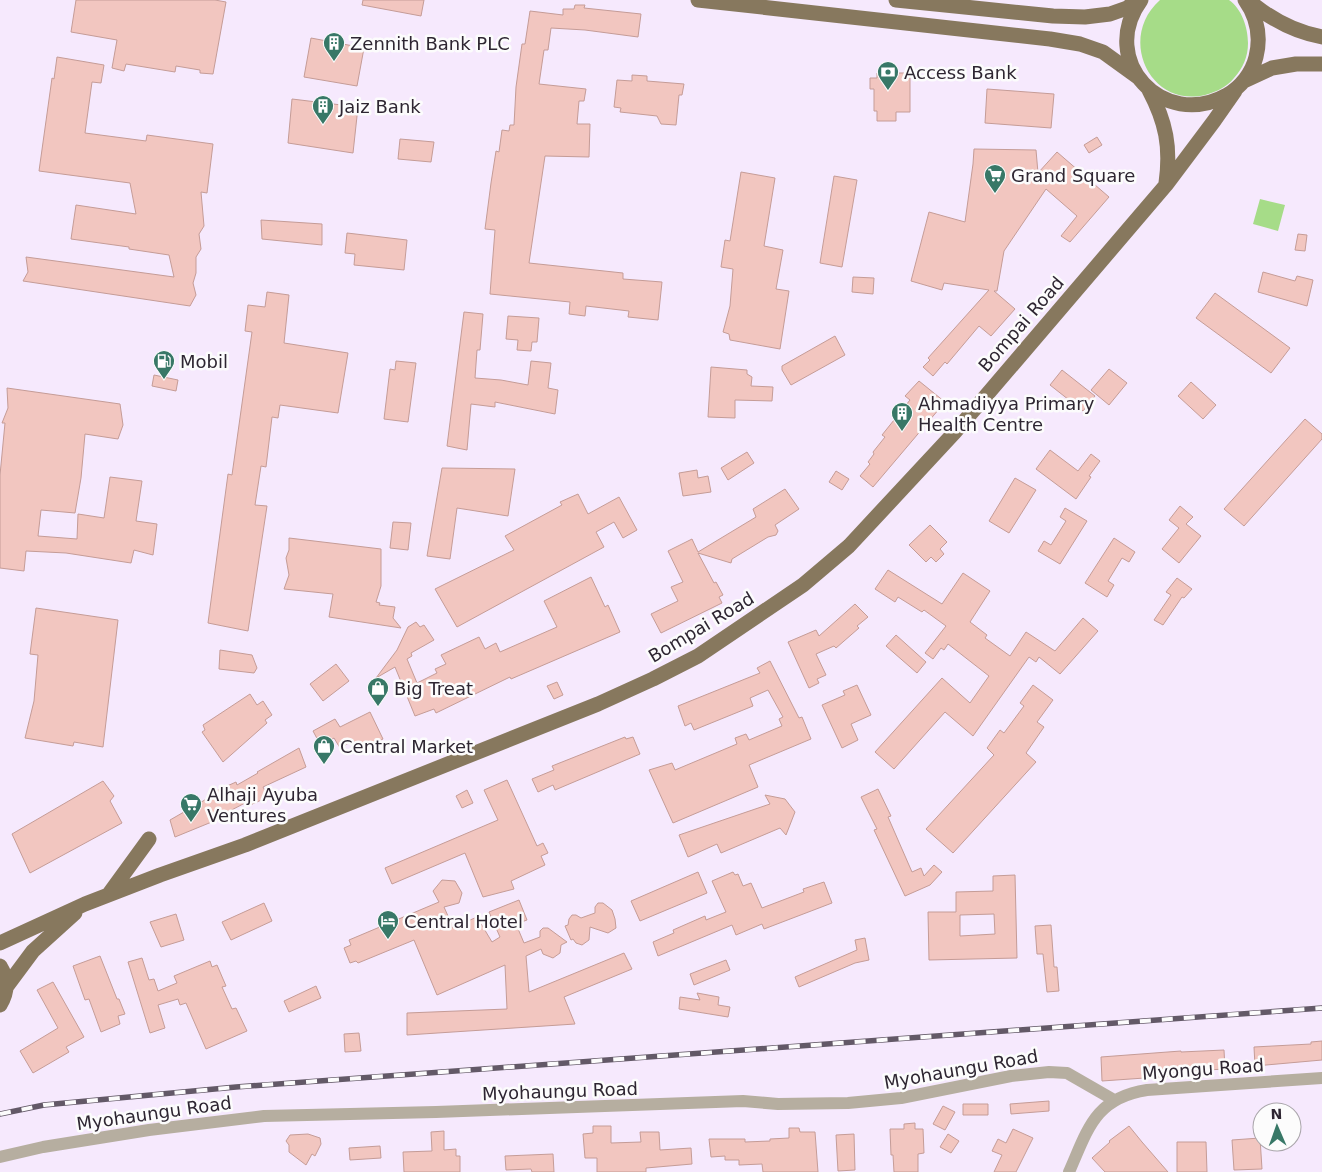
<svg xmlns="http://www.w3.org/2000/svg" width="1322" height="1172" font-family="'DejaVu Sans',sans-serif">
	<style>
		.green { fill: #a6dc88 }
		.building { fill: #f2c6c0; stroke: #c59c97; fill-rule: evenodd }
		.lines { fill: none; stroke-linecap: round; stroke-linejoin: round }
		.minor { stroke: #b6aea0; stroke-width: 12 }
		.major { stroke: #87785e; stroke-width: 15 }
		.rail-casing { stroke: #635967; stroke-width: 5.5 }
		.rail { stroke: #fcfcfc; stroke-width: 4; stroke-dasharray: 11; stroke-linecap: butt }
		.labels { text-anchor: middle; dominant-baseline: central; stroke-width: 5; stroke-linejoin: round; paint-order: stroke }
		.poi-label { font-size: 18px; fill: #2e2632; stroke: #fcfcfc; text-anchor: start }
		.street-label { font-size: 18px; fill: #2e2632; stroke: #fcfcfc }
	</style>
	<rect width="100%" height="100%" fill="#f6e9fd"/>
	<path class="green" d="M1160,0H1229C1242,9 1248,28 1248,43C1248,57 1243,68 1234,78C1227,87 1216,92 1205,95C1150,108 1117,38 1160,0Z
		M1260,199L1285,205L1278,231L1253,224Z"/>
	<path class="building" d="M76,0H215L226,2L213,74L200,73V70L176,66L175,72L126,64L124,71L112,68L117,40L71,32Z
		M363,0H424L421,16L362,5Z
		M575,5H585L584,8L641,14L638,37L585,30L551,28L548,50H544L539,84L586,89L584,101H579L577,124H590L589,157L545,156L529,263L623,273V279L662,282L658,320L628,317L629,311L586,306L585,316L569,314L570,302L490,294L495,230L485,229L491,183L496,151L499,152L502,130L509,131L510,125H514L516,87L522,44H525L530,11L563,15V9H574Z
		M311,38L364,48L357,86L304,77Z
		M57,57L104,65L101,83L92,82L85,133L146,141L147,135L213,144L207,193L201,192L204,226L199,234L201,249L196,257V273L193,283L196,295L190,306L23,281L28,272L26,257L174,277L169,255L129,249V247L71,239L76,205L136,214L130,183L39,171L52,78L54,79Z
		M877,73H910V112H896V121H877V111H874V89H870V78H877Z
		M632,75L647,76V81L684,84L682,95H679L676,125L661,124L657,116L620,112L621,108L614,107L617,80L632,81Z
		M987,89L1054,94L1051,128L985,123Z
		M292,99L358,107L353,153L288,143Z
		M1097,137L1102,145L1089,153L1084,145Z
		M400,139L434,142L431,162L398,159Z
		M974,149L1036,150L1038,173L1057,152L1109,197L1070,242L1061,236L1077,216L1046,189L1004,251L997,291H994L1015,309L991,336L979,326L947,364L945,362L933,376L923,367L930,360L928,358L989,290L944,283L942,290L911,281L929,212L965,222L973,164Z
		M741,172L775,178L764,246L783,250L776,289L789,291L780,349L730,340L729,334L723,332L730,306L733,269L721,267L725,240L730,241Z
		M834,176L857,180L842,267L820,263Z
		M261,220L322,224V245L262,239Z
		M347,233L407,240L404,270L354,265L355,254L345,253Z
		M1298,234L1307,235L1305,251L1295,250Z
		M1263,272L1295,281L1297,276L1313,280L1307,306L1258,292Z
		M853,277L874,278L873,294L852,292Z
		M267,292L289,295L284,343L348,353L338,413L280,405L278,418L272,417L266,467L261,466L255,505L267,506L248,631L208,623L228,474L232,475L252,332L245,331L248,305L265,307Z
		M1215,293L1290,348L1271,373L1196,318Z
		M464,312L483,314L480,350H477L475,378L501,380L528,385L531,361L551,363L548,388L558,390L555,414L495,402V407L471,404L467,450L447,446Z
		M508,316L539,318L537,342H532L531,351L517,350L518,340L506,339Z
		M835,336L845,355L791,385L782,370V366Z
		M396,361L416,363L408,422L384,419L390,369L395,370Z
		M711,367L747,370V374L752,377L751,386L773,387L772,401L735,400V418L708,417Z
		M1109,369L1127,383L1109,405L1091,390Z
		M1062,370L1095,396L1083,411L1050,385Z
		M154,375L178,380L176,391L152,386Z
		M919,381L945,402L873,487L860,476L870,464L868,462L874,454L873,452L885,437L882,435L910,400L905,396Z
		M1191,382L1216,405L1203,419L1178,396Z
		M7,388L120,404L123,425L118,439L85,434L81,478L75,513L41,510L38,536L77,539L78,514L104,518L110,477L142,481L136,521L157,524L153,555L134,550L131,563L66,553L26,551L24,571L0,568V475L5,423H2L8,408Z
		M1305,419L1322,434V439L1244,526L1224,509Z
		M1050,450L1078,471L1091,454L1100,461L1089,476L1091,477L1076,499L1036,469Z
		M747,452L754,463L728,480L721,468Z
		M442,468L515,469L508,516L457,508L450,559L427,556Z
		M697,470L698,478L708,476L711,492L683,496L679,473Z
		M836,471L849,479L842,490L829,482Z
		M1015,478L1036,490L1009,533L989,521Z
		M785,489L799,509L775,525L778,531L776,535L768,537L732,559L731,563L698,553L714,583L716,582L723,595L719,597L722,603L661,633L651,614L678,601L671,587L683,582L668,551L692,539L698,552L756,517L753,509Z
		M578,494L588,514L619,497L637,530L623,538L614,522L596,532L604,547L457,627L435,589L514,550L505,536L562,505L560,502Z
		M1180,506L1193,517L1186,524L1201,536L1179,563L1162,549L1179,528L1169,520Z
		M1065,508L1087,521L1060,564L1038,551L1044,541L1051,545L1066,521L1060,517Z
		M393,522L411,523L408,550L390,548Z
		M930,525L947,542L940,549L944,554L936,562L931,557L926,562L909,545Z
		M289,538L381,549V586L376,602L380,603L379,605L395,607L393,618L401,628L329,617L333,594L284,589L289,575L286,558L289,550Z
		M1114,538L1135,552L1129,562L1122,558L1108,581L1114,585L1107,597L1085,583Z
		M888,570L942,604L963,573L990,591L970,622L987,635L985,638L1010,656L1026,632L1055,651L1083,618L1098,631L1060,674L1039,657L1036,662L1029,657L973,736L945,712L894,769L875,752L942,678L970,703L989,676L948,644L944,650L941,648L933,659L925,653L946,626L924,610L922,612L898,597L895,602L875,589Z
		M591,577L605,607L608,605L620,632L511,679L510,677L436,713L434,709L415,716L395,667L376,678L397,650L408,627L416,622L420,627L424,625L434,640L411,653L412,656L407,659L417,683L437,673L435,669L446,664L441,655L479,637L485,649L496,643L500,652L557,627L544,601Z
		M1177,578L1192,589L1184,598L1182,597L1163,625L1154,620L1171,595L1166,592Z
		M855,604L868,617L857,626L859,628L836,648L834,646L816,654L826,675L817,679L819,683L809,688L788,642L816,630L819,636Z
		M36,608L118,620L103,747L74,742L73,746L25,738L34,701L38,655L30,654Z
		M896,635L926,662L917,673L886,646Z
		M220,650L252,655L257,668L254,673L219,669Z
		M770,661L799,718L802,717L811,739L749,765L758,787L673,823L649,770L672,763L675,770L737,744L735,738L746,734L749,740L782,726L779,719L783,717L768,690L750,698L753,706L694,730L691,723L685,726L678,706L760,673L757,668Z
		M336,664L349,681L323,701L310,684Z
		M557,682L563,695L554,699L547,686Z
		M857,685L871,715L851,724L858,740L842,748L822,705L845,695L843,691Z
		M1033,685L1053,700L1037,722L1044,727L1026,753L1036,762L953,853L926,829L994,755L987,748L1000,730L1004,733L1024,706L1020,703Z
		M250,694L257,705L263,701L272,715L265,720L267,723L223,762L202,732L205,730L203,725Z
		M370,712L383,739L357,752L352,741L340,748L334,738L321,746L313,731L335,719L340,727Z
		M625,737L626,739L633,737L640,754L555,790L553,785L538,792L532,779L554,770L552,766Z
		M299,748L306,767L263,787L268,797L248,806L247,802L218,817L219,819L175,837L170,820L217,793L216,791L236,782L237,785L258,773L257,772Z
		M507,780L537,846L543,843L548,853L541,856L545,865L511,881L514,889L483,897L465,853L392,884L385,868L498,820L484,790Z
		M103,781L114,796L110,801L122,823L30,873L12,834Z
		M878,789L891,816L888,817L912,872L921,868L924,876L934,865L942,872L930,885L905,896L874,830L877,829L861,797Z
		M467,790L473,803L462,808L456,796Z
		M765,795L785,799L795,812L786,835L780,828L721,853L717,844L688,857L679,835L770,804Z
		M698,872L707,893L640,921L631,901Z
		M733,872L735,875L738,874L743,886L751,883L762,908L804,892L803,889L824,882L832,903L764,929L762,924L736,935L732,925L658,956L653,942L674,933L673,930L705,916L706,920L726,912L712,881Z
		M1015,875L1017,958L929,960L928,912H956V892L993,891V876ZM994,914L995,934L960,936V915Z
		M442,880L455,881L462,893L459,903L444,907L452,925V928L477,917L492,942L500,937L489,912L519,900L527,920L516,924L524,943L540,937V931L543,928H548L567,942L561,945L560,953L553,958L543,954L541,949L526,956L529,992L624,953L632,969L564,997L575,1024L407,1035V1013L507,1009L505,965L437,995L414,940L358,963L356,961L350,963L344,948L351,945L349,940L439,902L433,891Z
		M264,903L272,921L231,940L222,922Z
		M598,903H603L612,910L615,919L616,928L608,933L590,927L589,940L582,945L576,943L573,939L571,940L565,926L568,925L569,919L572,915H576L581,918L595,913V907Z
		M176,914L184,940L161,947L150,922Z
		M1051,925L1054,967H1057L1059,991L1047,992L1043,954H1037L1035,926Z
		M865,938L869,960L855,963L799,987L795,977L857,950L855,940Z
		M100,956L117,999H119L125,1014L118,1016L120,1024L101,1032L89,999L85,1000L73,966Z
		M142,958L149,980L154,979L158,991L177,983L174,976L210,961L212,967L217,965L226,986L222,987L232,1009L236,1008L247,1031L206,1049L186,1003L180,1005L178,999L158,1005L165,1028L150,1033L128,962Z
		M726,960L730,970L694,985L690,974Z
		M53,982L84,1037L66,1047L69,1052L33,1073L20,1051L58,1028L37,990Z
		M316,986L321,998L289,1012L284,1001Z
		M697,993L719,997L718,1005L730,1007L728,1017L679,1009L680,997L700,1000Z
		M359,1033L361,1051L345,1052L344,1034Z
		M1322,1041V1060L1255,1066L1254,1047L1311,1044V1042Z
		M1224,1050L1225,1069L1172,1072L1173,1076L1102,1081L1101,1057L1181,1051V1052Z
		M1049,1101V1111L1011,1114L1010,1104Z
		M963,1104H988V1115H963Z
		M943,1106L955,1112L945,1130L933,1124Z
		M915,1123V1129H923L924,1153L918,1154V1172H894L893,1155H891L890,1129H904V1124Z
		M593,1126H611V1143L641,1142L640,1132H659L660,1150L691,1148L692,1164L646,1168V1172H597V1158H585L583,1134L593,1133Z
		M1129,1126L1142,1142L1168,1172H1105L1092,1158L1110,1142L1109,1141Z
		M789,1128H799L800,1132H815L818,1172H763L762,1164L739,1165V1160H725V1156L711,1157L709,1139H745V1142L770,1141V1139L789,1138Z
		M1013,1129L1033,1138L1016,1172H994L1002,1155L992,1151L998,1139L1006,1143Z
		M444,1131V1150L456,1149V1156H460V1172H404L403,1152L432,1151L431,1132Z
		M308,1134L320,1138L321,1144L315,1156L312,1154L306,1165L289,1152V1145L286,1141L290,1135Z
		M854,1134L855,1170L838,1171L836,1135Z
		M948,1134L959,1141L951,1153L940,1147Z
		M1260,1138L1262,1169L1234,1170L1232,1140Z
		M1177,1142H1206L1207,1172H1177Z
		M380,1146L381,1158L350,1160L349,1148Z
		M553,1154L554,1172H532L531,1169L506,1170L505,1156Z"/>
	<g class="lines">
		<path class="minor" d="M0,1157L43,1147L149,1130L264,1116L436,1112L743,1101L778,1104L848,1103L901,1098L1011,1076L1049,1072L1067,1073L1114,1100
			M1069,1172C1088,1129 1095,1098 1147,1090L1322,1078"/>
		<path class="major" d="M698,0L1050,39L1080,44L1103,52L1139,78
			M896,0L1053,16L1085,17L1110,14L1127,8L1138,0
			M1141,0C1097,60 1163,131 1227,95C1241,87 1252,73 1256,57C1261,37 1257,17 1245,0
			M1248,0C1269,18 1295,32 1322,37
			M1244,81L1272,68L1296,64H1322
			M1149,90C1166,122 1171,147 1166,183
			M109,894L149,839
			M0,943L85,904L160,875L245,845L598,704L653,679L698,656L803,585L849,546L955,432L1166,185L1214,121L1235,91
			M0,966C8,979 8,992 0,1005
			M7,986L33,951L75,913"/>
		<g class="rail-casing">
			<path id="rail" d="M0,1114L44,1105L236,1087L1322,1008"/>
		</g>
		<use href="#rail" class="rail"/>
	</g>
	<defs>
		<g id="building-pin" transform="scale(1.125)"><path d="M0 17L-7.5 6A9.5 9.5 0 1 1 7.5 6Z" fill="#387867" stroke="#fcfcfc"/><path d="M-4-6H4V6H1V3H-1V6H-4ZM-2.5-4.3h1.7v1.8h-1.7ZM.8-4.3h1.7v1.8H.8ZM-2.5-1h1.7V.8h-1.7ZM.8-1h1.7V.8H.8Z" fill="#fff"/></g>
		<g id="bank-pin" transform="scale(1.125)"><path d="M0 17L-7.5 6A9.5 9.5 0 1 1 7.5 6Z" fill="#387867" stroke="#fcfcfc"/><path d="M-6-4H6V4H-6ZM0-2.3a2.3 2.3 0 1 0 0 4.6a2.3 2.3 0 1 0 0-4.6Z" fill="#fff"/></g>
		<g id="supermarket-pin" transform="scale(1.125)"><path d="M0 17L-7.5 6A9.5 9.5 0 1 1 7.5 6Z" fill="#387867" stroke="#fcfcfc"/><path d="M-6-5.5h2.5l.6 2H6L4.5 2H-2.5L-4.4-4H-6ZM-1.5 3.2a1.3 1.3 0 1 0 .1 0ZM3 3.2a1.3 1.3 0 1 0 .1 0Z" fill="#fff"/></g>
		<g id="fuel-pin" transform="scale(1.125)"><path d="M0 17L-7.5 6A9.5 9.5 0 1 1 7.5 6Z" fill="#387867" stroke="#fcfcfc"/><path d="M-5.5-6h7V0h2V4h1.3V-2.5L3-4.5l.8-.8L6-3V5H2.5V1h-1V6h-7ZM-4.2-4.7v3.2H.2V-4.7Z" fill="#fff"/></g>
		<g id="shop-pin" transform="scale(1.125)"><path d="M0 17L-7.5 6A9.5 9.5 0 1 1 7.5 6Z" fill="#387867" stroke="#fcfcfc"/><path d="M-5-2.5h2.3a2.7 3.5 0 0 1 5.4 0H5L5.5 6h-11ZM-1.5-2.5h3a1.5 2.3 0 0 0-3 0Z" fill="#fff"/></g>
		<g id="hotel-pin" transform="scale(1.125)"><path d="M0 17L-7.5 6A9.5 9.5 0 1 1 7.5 6Z" fill="#387867" stroke="#fcfcfc"/><path d="M-6-4.5h1.5V1H6V5H4.5V3h-9V5H-6ZM-4 0a1.8 1.8 0 1 1 3.6 0ZM.5 0V-2.5h3Q6-2.5 6 0Z" fill="#fff"/></g>
	</defs>
	<g fill-rule="evenodd">
		<use href="#building-pin" x="334" y="43"/>
		<use href="#bank-pin" x="888" y="72"/>
		<use href="#building-pin" x="323" y="106"/>
		<use href="#supermarket-pin" x="995" y="175"/>
		<use href="#fuel-pin" x="164" y="361"/>
		<use href="#building-pin" x="902" y="413"/>
		<use href="#shop-pin" x="378" y="688"/>
		<use href="#shop-pin" x="324" y="746"/>
		<use href="#supermarket-pin" x="191" y="804"/>
		<use href="#hotel-pin" x="388" y="921"/>
	</g>
	<g class="labels">
		<g class="poi-label">
			<text x="350" y="43">Zennith Bank PLC</text>
			<text x="904" y="72">Access Bank</text>
			<text x="339" y="106">Jaiz Bank</text>
			<text x="1011" y="175">Grand Square</text>
			<text x="180" y="361">Mobil</text>
			<text x="918" y="403">Ahmadiyya Primary<tspan x="918" dy="21">Health Centre</tspan></text>
			<text x="394" y="688">Big Treat</text>
			<text x="340" y="746">Central Market</text>
			<text x="207" y="794">Alhaji Ayuba<tspan x="207" dy="21">Ventures</tspan></text>
			<text x="404" y="921">Central Hotel</text>
		</g>
		<g class="street-label">
			<text transform="translate(1021 324) rotate(-49)">Bompai Road</text>
			<text transform="translate(701 627) rotate(-31)">Bompai Road</text>
			<text transform="translate(961 1069) rotate(-10)">Myohaungu Road</text>
			<text transform="translate(1203 1069) rotate(-4)">Myongu Road</text>
			<text transform="translate(560 1091) rotate(-2)">Myohaungu Road</text>
			<text transform="translate(154 1113) rotate(-8)">Myohaungu Road</text>
		</g>
	</g>
	<g transform="translate(1277 1127) rotate(358)"><circle r="24" fill="#fcfcfc" stroke="#aaa6ab"/>
	<path d="M0-4L9 19L0 12L-9 19Z" fill="#387867"/>
	<text y="-8" font-size="14" font-weight="bold" text-anchor="middle" fill="#2e2632">N</text>
	</g>
</svg>
